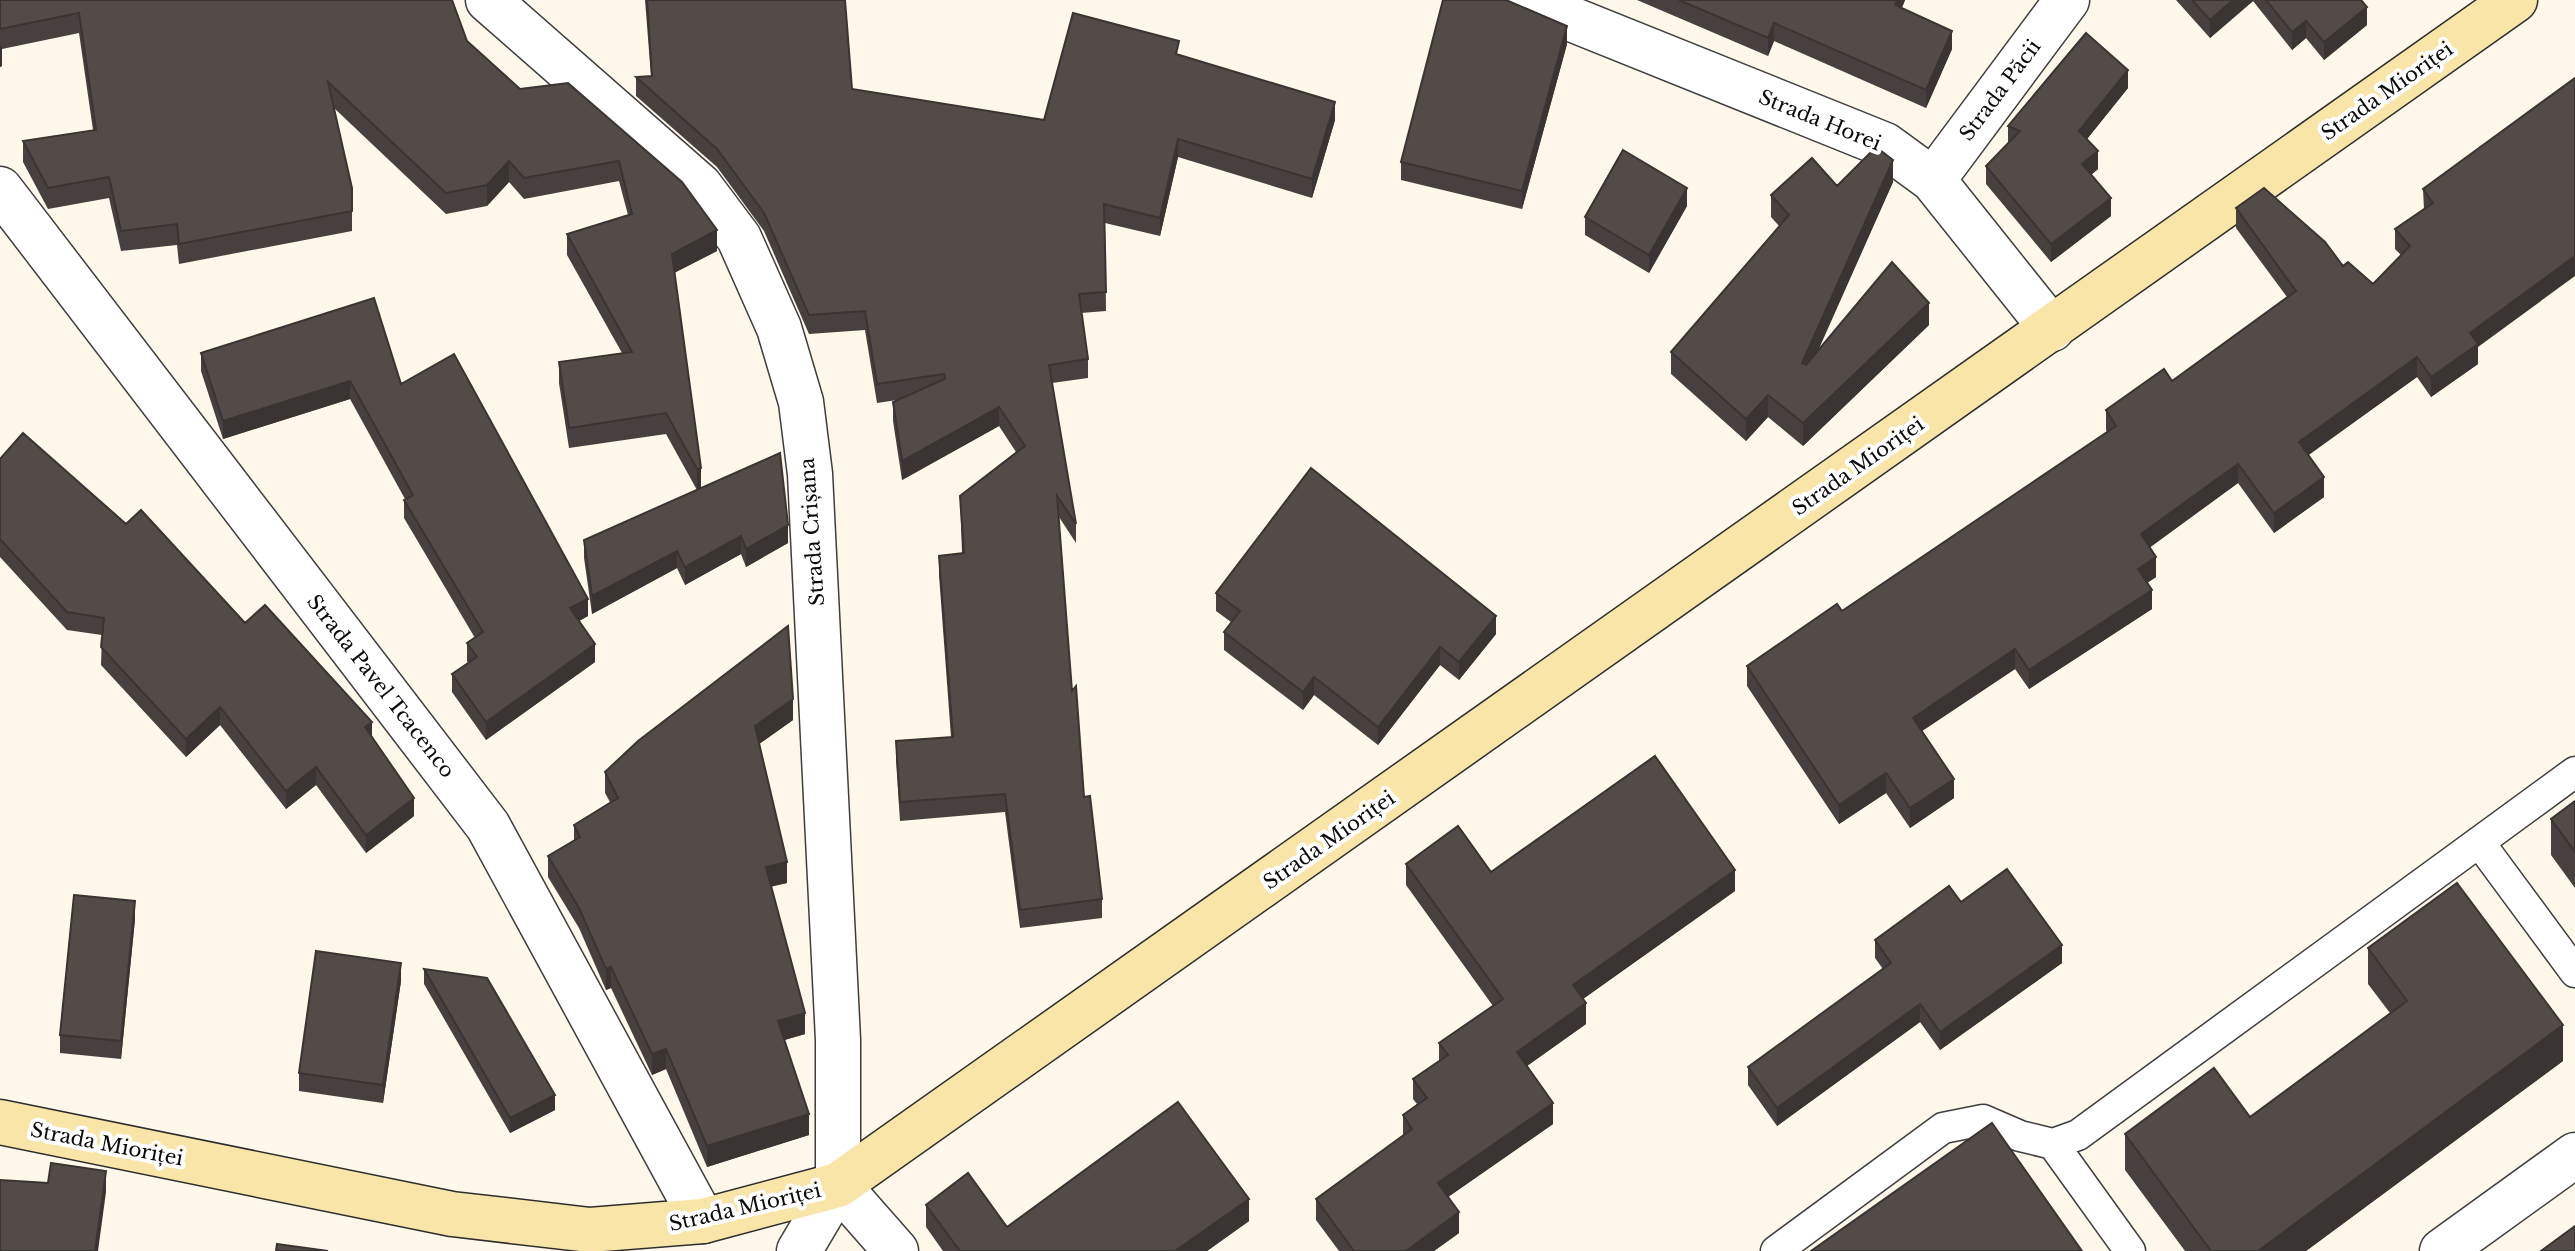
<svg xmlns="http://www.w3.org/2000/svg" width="2575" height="1251" font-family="'Libre Baskerville',serif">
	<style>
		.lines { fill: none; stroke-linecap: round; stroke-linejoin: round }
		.lane-casing { stroke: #3e3e3e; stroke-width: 33 }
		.street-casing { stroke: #3e3e3e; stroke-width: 47 }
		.secondary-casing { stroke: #2d2d2d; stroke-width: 47 }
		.lane { stroke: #fff; stroke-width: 30 }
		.street { stroke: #fff; stroke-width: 44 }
		.secondary { stroke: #fae5a9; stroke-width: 44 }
		.wall { fill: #47403e }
		.shaded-wall { fill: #3a3432 }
		.building { fill: #534b48; stroke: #3a3432; stroke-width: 2 }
		.labels { text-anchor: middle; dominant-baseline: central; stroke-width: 8; stroke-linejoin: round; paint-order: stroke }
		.street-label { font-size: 20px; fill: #0b0b0b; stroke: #fff }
	</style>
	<rect width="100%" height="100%" fill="#fef7ea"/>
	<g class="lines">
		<g class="lane-casing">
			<path id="lane" d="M2479,842L2575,972
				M2053,1144L2130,1251
				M1776,1251L1943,1128L1983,1120L2020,1136L2053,1144L2078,1135L2575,772"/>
		</g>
		<g class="street-casing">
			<path id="street" d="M488,0L700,186L739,238L779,328L801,402L810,474L838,1040V1185
				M1524,0L1885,145L1933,180L2052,329
				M1933,180L2067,0
				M0,189L488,826L703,1221
				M838,1185L896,1251
				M799,1251L838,1185
				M2442,1251L2575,1155"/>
		</g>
		<g class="secondary-casing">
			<path id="secondary" d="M0,1122L452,1214L590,1230L703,1221L838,1185L2515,0"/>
		</g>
		<use href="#lane" class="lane"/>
		<use href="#street" class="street"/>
		<use href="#secondary" class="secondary"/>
	</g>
	<path class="wall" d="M0,0L467,41L520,89L568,83L717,251L674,273L701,488L788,543L746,567L741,554L685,585L677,568L592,614L584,558V540L697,490L666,434L569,448L559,383V362L622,353L567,255V234L628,215L619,181L524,199L509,182L487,206L446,214L334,108L352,188V231L179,264L177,245L121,251L109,198L48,209L23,162V141L93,130L79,33L2,49V66L0,67Z
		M645,0H845L852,89L1044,120L1179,55L1335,120L1312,198L1178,157L1160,236L1105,223L1106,311L1081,313L1088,359V378L1052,383L1076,524V543L1059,517L1072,691L1084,797L1102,899V918L1020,928L1005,812L900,821L896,760V741L951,737L939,575V556L962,553L960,496L1016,452L999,426L902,480L893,421V402L897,400L877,403L865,330L809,334L764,231L717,167L636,96V77L651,76Z
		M1637,0H1905L1902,8L1952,49L1926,108L1774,41L1768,56Z
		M2176,0H2361L2367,25L2324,60L2306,38L2292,50L2253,1L2210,38Z
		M1567,44L1522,209L1401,180V162Z
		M2575,78L2478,347V364L2431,397L2417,377L2308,455L2324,497L2274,533L2238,483L2150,547L2156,577L2147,583L2152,609L2029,689L2015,669L1922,731L1954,798L1910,828L1886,793L1839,824L1747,686V666L1842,611L2107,432L2106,430V410L2172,381L2287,297L2236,228V208L2373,284L2401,255L2395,249V229L2424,209L2423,189Z
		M2128,88L2087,139L2098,169L2091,175L2111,216L2051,262L1986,184V166L2008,143V126Z
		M1893,182L1818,351L1929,325L1803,446L1768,417L1746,441L1671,374V352L1779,226L1771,217V195L1837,186Z
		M1687,206L1649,273L1585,235V217Z
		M201,353L401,384L588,616L579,621L595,662L486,740L452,692V674L468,663L467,661V643L475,638L404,518V500L405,499L350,399L223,439L201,371Z
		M0,459L126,524L245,623L372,736L414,816L366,853L316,785L286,809L220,725L186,757L101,665L102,635L67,630L0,557Z
		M1216,593L1496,634L1459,680L1440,665L1378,745L1314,695L1303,710L1224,650V632L1231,622L1216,611Z
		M793,720L759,744L787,883L771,886L805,1034L784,1040L809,1135L707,1167L666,1069L652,1075L611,988L606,990L579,928L548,877V856L574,840V825L610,802L605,793V772Z
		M2575,801V888L2551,855V819Z
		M1406,864L1491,872L1735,891L1583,999L1586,1024L1527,1066L1553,1124L1448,1197L1459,1233L1434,1251H1339L1316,1220V1199L1403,1136V1115L1417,1104L1413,1099V1079L1439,1061V1043L1493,1006L1406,885Z
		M1961,902L2062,963L1940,1050L1920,1022L1777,1126L1748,1085V1067L1883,969L1875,958V940Z
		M135,919L121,1059L60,1053V1035Z
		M2368,948L2563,1061L2306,1251H2185L2125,1170V1134L2250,1117L2390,1013L2368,984Z
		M424,969L555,1110L510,1133L424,984Z
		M401,981L383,1103L299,1091V1073Z
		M926,1205L1007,1227L1249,1221L1207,1251H943L926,1227Z"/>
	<path class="shaded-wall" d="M1897,0H1905L1895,23V5Z
		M2233,0H2253V1L2210,38V20Z
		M2367,7V25L2324,60V42Z
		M2306,21V38L2292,50V32Z
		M1774,23V41L1768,56V38Z
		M1567,26V44L1522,209V191Z
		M1952,31V49L1926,108V90Z
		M2,45V66L0,67V46Z
		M2128,70V88L2079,149V131Z
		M1335,102V120L1312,198V179Z
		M1178,139V157L1160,236V218Z
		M2098,151V169L2082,182V164Z
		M1893,160V182L1802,385V363Z
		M509,161V182L487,206V185Z
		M1687,188V206L1649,273V255Z
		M2111,198V216L2051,262V244Z
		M717,230V251L672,274V254Z
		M2575,256V276L2478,347V364L2431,397V377L2470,333Z
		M1929,303V325L1803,446V423Z
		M2417,357V377L2299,462V442Z
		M350,381V399L223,439V421Z
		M1768,395V417L1746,441V419Z
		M999,407V426L902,480V461Z
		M2238,464V483L2141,554V534Z
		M701,468V488L697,490V469Z
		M2324,477V497L2274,533V513Z
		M788,525V543L746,567V549Z
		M741,536V554L685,585V567Z
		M677,551V568L592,614V596Z
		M2156,557V577L2138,589V569Z
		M2152,590V609L2029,689V670Z
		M588,599V616L570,626V608Z
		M1496,616V634L1459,680V662Z
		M595,644V662L486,740V722Z
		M1440,647V665L1378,745V727Z
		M2015,649V669L1913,737V718Z
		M1314,677V695L1303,710V692Z
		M793,699V720L755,747V726Z
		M220,707V725L186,757V739Z
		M372,722V740L365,727Z
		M316,767V785L286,809V791Z
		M1886,773V793L1839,824V805Z
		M1954,779V798L1910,828V808Z
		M414,798V816L366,853V835Z
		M787,862V883L766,888V867Z
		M1735,870V891L1573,1006V985Z
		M135,901V919L121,1059V1041Z
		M2062,945V963L1940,1050V1032Z
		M401,963V981L383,1103V1085Z
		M611,967V988L606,990V969Z
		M1586,1003V1024L1517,1073V1052Z
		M1920,1004V1022L1777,1126V1108Z
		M805,1013V1034L778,1042V1021Z
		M2563,1025V1061L2306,1251H2258Z
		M666,1049V1069L652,1075V1054Z
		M555,1095V1110L510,1133V1118Z
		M1553,1103V1124L1438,1204V1183Z
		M809,1114V1135L707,1167V1146Z
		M106,1171V1192L98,1251H95Z
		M1249,1199V1221L1207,1251H1175Z
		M1459,1212V1233L1434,1251H1406Z"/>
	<path class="building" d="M0,0H452L467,41L520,89L568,83L682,182L717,230L672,254L701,468L697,469L666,413L569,428L559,362L632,352L567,234L632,214L619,161L524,178L509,161L487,185L446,193L328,82L352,188V211L179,244L177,224L121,231L109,177L48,188L23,141L96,130L79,13L0,29Z
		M647,0H845L852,89L1044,120L1073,13L1179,41L1176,54L1335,102L1312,179L1178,139L1160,218L1104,204L1106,292L1079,294L1088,359L1049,365L1076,524L1057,496L1072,691L1076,686L1084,797L1090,796L1102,899L1020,910L1005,794L900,802L896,741L953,737L939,556L964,553L960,496L1025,446L999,407L902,461L893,402L945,379L944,374L877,384L865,311L809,315L764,213L717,149L636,77L652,76Z
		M1443,0H1506L1567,26L1522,191L1401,162Z
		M1679,0H1897L1895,5L1952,31L1926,90L1774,23L1768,38Z
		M2192,0H2233L2210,20Z
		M2266,0H2361L2367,7L2324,42L2306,21L2292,32Z
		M2086,33L2128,70L2079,131L2098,151L2082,164L2111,198L2051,244L1986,166L2020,131L2008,126Z
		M2575,78V256L2470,333L2478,344L2431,377L2417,357L2299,442L2324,477L2274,513L2238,464L2141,534L2156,557L2138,569L2152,590L2029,670L2015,649L1913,718L1954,779L1910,808L1886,773L1839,805L1747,666L1837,604L1842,611L2116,426L2106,410L2164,369L2172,381L2296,291L2236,208L2264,188L2325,242L2343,266L2348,262L2373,284L2410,246L2395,229L2433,203L2423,189Z
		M1876,147L1893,160L1802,363L1806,365L1892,262L1929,303L1803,423L1768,395L1746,419L1671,352L1789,215L1771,195L1812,158L1837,186Z
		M1623,150L1687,188L1649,255L1585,217Z
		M374,298L401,384L454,354L588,599L570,608L595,644L486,722L452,674L477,657L467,643L483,632L404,500L413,495L350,381L223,421L201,353Z
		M23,433L126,524L141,510L245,623L265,605L372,722L365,727L414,798L366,835L316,767L286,791L220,707L186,739L101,647L104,618L67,612L0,539V459Z
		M780,453L788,525L746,549L741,536L685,567L677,551L592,596L584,540Z
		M1311,468L1496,616L1459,662L1440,647L1378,727L1314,677L1303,692L1224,632L1240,611L1216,593Z
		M788,626L793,699L755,726L787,862L766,867L805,1013L778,1021L809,1114L707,1146L666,1049L652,1054L611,967L606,969L579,908L548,856L580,837L574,825L618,798L605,772L638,741Z
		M1655,756L1735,870L1573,985L1586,1003L1517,1052L1553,1103L1438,1183L1459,1212L1406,1251H1354L1316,1199L1412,1129L1403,1115L1427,1098L1413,1079L1448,1055L1439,1043L1503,999L1406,864L1458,826L1491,872Z
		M2575,801V852L2551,819Z
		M2007,869L2062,945L1940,1032L1920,1004L1777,1108L1748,1067L1891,963L1875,940L1949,886L1961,902Z
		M2457,883L2563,1025L2258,1251H2211L2125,1134L2214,1068L2250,1117L2407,1001L2368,948Z
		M74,895L135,901L121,1041L60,1035Z
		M316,951L401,963L383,1085L299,1073Z
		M424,969L487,978L555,1095L510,1118Z
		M1178,1102L1249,1199L1175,1251H960L926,1205L968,1173L1007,1227Z
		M1992,1123L2082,1251H1811Z
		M51,1163L106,1171L95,1251H0V1180L48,1183Z
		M2575,1226V1251H2541Z
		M277,1244L328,1251H276Z"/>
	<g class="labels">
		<g class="street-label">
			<text transform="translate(2000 90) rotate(-53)">Strada Păcii</text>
			<text transform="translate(2387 91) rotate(-35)">Strada Mioriței</text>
			<text transform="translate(1820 120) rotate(22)">Strada Horei</text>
			<text transform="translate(1858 466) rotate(-35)">Strada Mioriței</text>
			<text transform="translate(812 532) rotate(-94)">Strada Crișana</text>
			<text transform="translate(381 686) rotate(52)">Strada Pavel Tcacenco</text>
			<text transform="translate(1329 840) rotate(-35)">Strada Mioriței</text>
			<text transform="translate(107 1144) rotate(11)">Strada Mioriței</text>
			<text transform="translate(745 1207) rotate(-13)">Strada Mioriței</text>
		</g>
	</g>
</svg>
